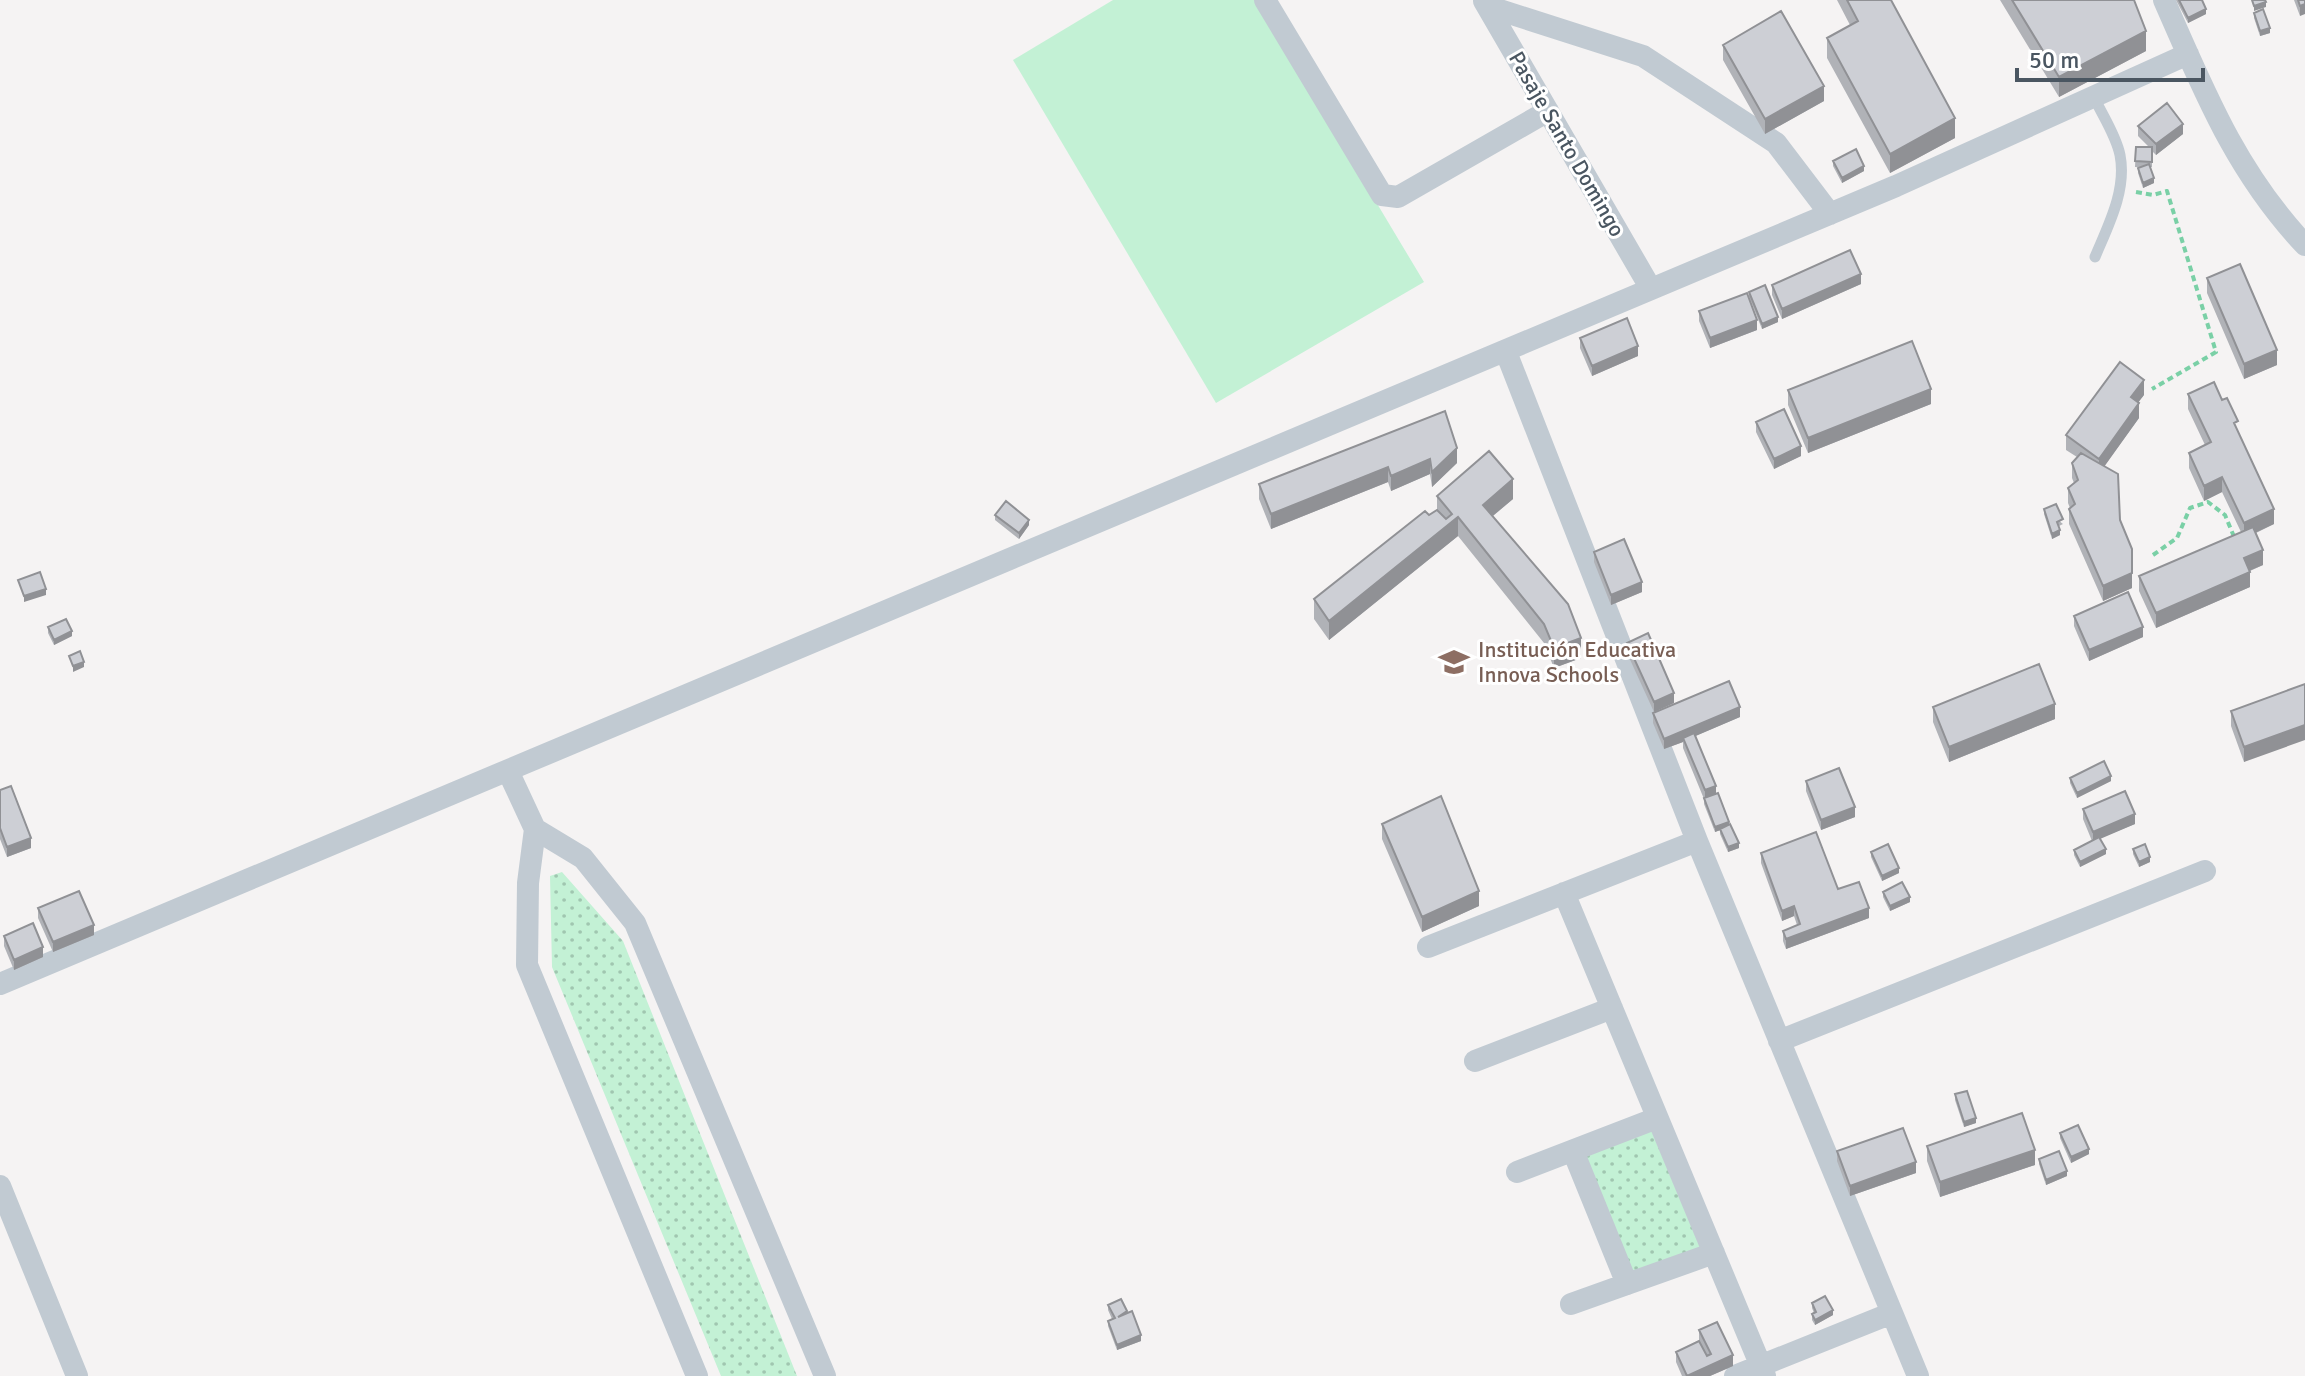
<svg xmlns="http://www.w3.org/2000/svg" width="2305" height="1376" font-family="Signika,sans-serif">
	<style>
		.green { fill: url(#green-dots) }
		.pitch { fill: #c3f1d5 }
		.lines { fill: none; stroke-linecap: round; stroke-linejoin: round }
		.path { stroke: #7ad0a6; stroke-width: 4; stroke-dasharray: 6 4; stroke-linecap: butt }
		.lane { stroke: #c1cad2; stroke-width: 11 }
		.street { stroke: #c1cad2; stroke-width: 22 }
		.wall { fill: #b0b2b7 }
		.shaded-wall { fill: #909195 }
		.building { fill: #cdcfd5; stroke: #909195; stroke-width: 2 }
		.labels { text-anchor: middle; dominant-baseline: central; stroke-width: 6; stroke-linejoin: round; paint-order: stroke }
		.street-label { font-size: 22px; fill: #4a5661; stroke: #fff }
		.education-label { font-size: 22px; fill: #785e54; stroke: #fff; text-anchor: start }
	</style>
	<defs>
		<pattern id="green-dots" width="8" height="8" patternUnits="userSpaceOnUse" patternTransform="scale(2)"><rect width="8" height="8" fill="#c3f1d5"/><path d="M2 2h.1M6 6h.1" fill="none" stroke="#a0c6b0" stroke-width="1.8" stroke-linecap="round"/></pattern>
	</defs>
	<rect width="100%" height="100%" fill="#f5f3f3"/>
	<path class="green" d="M562,872L623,941L797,1376H721L552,967L550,876Z
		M1650,1127L1701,1249L1633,1275L1582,1154Z"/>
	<path class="pitch" d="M1113,0H1255L1424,282L1216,403L1013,60Z"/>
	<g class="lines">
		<path class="path" d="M2136,192L2153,195L2167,191L2216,352L2152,389
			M2153,555L2177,538L2190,508L2208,502L2225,515L2235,539"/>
		<path class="lane" d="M2094,97C2102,115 2116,135 2120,155C2127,190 2108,226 2095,257"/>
		<path class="street" d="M1265,0L1382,195L1398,197L1548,111
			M2164,0C2204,91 2236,172 2305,245
			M1484,1L1651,289
			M1487,6L1643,56L1776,143L1830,214
			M1506,352L1697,841L1918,1376
			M508,771L535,829L528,883L527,965L697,1376
			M535,829L583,858L635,923L825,1376
			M1564,893L1765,1376
			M1428,947L1697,841
			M0,984L1896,186L2188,54
			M1779,1041L2205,871
			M1475,1061L1612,1008
			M1573,1151L1627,1284
			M1517,1172L1657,1118
			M0,1186L77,1376
			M1571,1304L1714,1253
			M1735,1376L1892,1313"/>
	</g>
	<path class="wall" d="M1837,0H1891L1955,138L1890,173L1827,58V38L1850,25Z
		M2000,0H2134L2146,51L2059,97Z
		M2176,0H2202L2206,14L2188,23Z
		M2294,0H2305L2300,16Z
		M2254,13L2270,33L2260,36L2254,18Z
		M1723,45L1824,101L1765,134L1723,60Z
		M2138,126L2183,134L2156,155L2152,151V167H2150L2154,183L2143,188L2138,173V168L2142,167H2135L2136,147H2149L2138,136Z
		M1833,161L1864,171L1842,183L1833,166Z
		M2207,278L2277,365L2244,379L2207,293Z
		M1861,284L1782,319L1772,295V285Z
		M1749,292L1778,322L1762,329L1749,297Z
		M1699,311L1757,330L1710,348L1699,321Z
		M1580,338L1638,356L1592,376L1580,348Z
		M1788,390L1931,404L1808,453L1788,405Z
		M2188,394L2238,433L2274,524L2256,533L2263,565L2250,571V587L2156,628L2139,591V576L2241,532L2222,492L2204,501L2189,468V453L2205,445L2188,409Z
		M2144,395L2138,402L2139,418L2104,466L2120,520L2132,549V588L2103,601L2069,524V509L2070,508L2068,503V488L2074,483L2072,478V463L2077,457L2066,450V435Z
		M1445,411L1457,463L1432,487L1430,474L1391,491L1388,482L1271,529L1259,499V484Z
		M1756,422L1801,456L1774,469L1756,432Z
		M1437,496L1513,499L1493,516L1581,658L1554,668L1544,643L1458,536L1329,640L1314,619V599L1437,510Z
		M2044,509L2063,524L2059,526L2060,535L2052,539L2044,514Z
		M995,515L1029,525L1019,539L995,520Z
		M1594,552L1642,592L1611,605L1594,562Z
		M2074,616L2143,637L2089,661L2074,626Z
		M48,627L72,636L54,645L48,633Z
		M1627,643L1674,703L1654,712L1627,653Z
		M2305,684L2244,762L2231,726V711Z
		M1933,707L2055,719L1949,762L1933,722Z
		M1653,713L1740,717L1695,736L1716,794L1739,848L1728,852L1720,834V830L1715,832L1704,804V799L1683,748V742L1664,749L1653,723Z
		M2070,778L2111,781L2077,798L2070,783Z
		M1806,781L1855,817L1821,830L1806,791Z
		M0,790L31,848L7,857L0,839Z
		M2083,809L2135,824L2100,838L2106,854L2080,867L2074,855V850L2092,841L2083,819Z
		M1382,824L1479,906L1422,932L1382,839Z
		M2133,849L2150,862L2139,867L2133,854Z
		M1871,852L1899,873L1882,881L1871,857Z
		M1761,853L1838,889L1869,918L1786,949L1783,941V931L1797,925L1794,916L1782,921L1761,863Z
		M1883,892L1910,902L1890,911L1883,897Z
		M38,908L94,935L53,952L38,918Z
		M4,936L43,957L14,970L4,946Z
		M1955,1094L1976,1123L1964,1127L1955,1100Z
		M2060,1133L2089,1154L2071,1163L2060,1138Z
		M1927,1146L2035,1165L1940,1197L1927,1161Z
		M1837,1151L1916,1173L1850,1196L1837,1161Z
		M2039,1159L2067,1176L2046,1185L2039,1164Z
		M1812,1303L1833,1315L1815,1325L1812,1320V1314L1814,1313L1812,1308Z
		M1108,1305L1127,1313L1141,1341L1117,1350L1108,1326V1321L1112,1319L1108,1310Z
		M1699,1330L1733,1366L1710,1376H1682L1676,1362V1352L1699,1340Z"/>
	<path class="shaded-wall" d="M2266,2V7L2254,11V6Z
		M2305,4V14L2300,16V6Z
		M2206,9V14L2188,23V18Z
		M2270,28V33L2260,36V31Z
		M2146,31V51L2059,97V77Z
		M1824,86V101L1765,134V119Z
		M1955,118V138L1890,173V154Z
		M2183,124V134L2156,155V144Z
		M1864,166V171L1842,183V178Z
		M2154,178V183L2143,188V183Z
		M1861,274V284L1782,319V309Z
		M1778,317V322L1762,329V324Z
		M1757,320V330L1710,348V338Z
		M1638,346V356L1592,376V366Z
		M2277,350V365L2244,379V364Z
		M2144,380V395L2131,412V397Z
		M1931,389V404L1808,453V438Z
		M2139,403V418L2099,474V459Z
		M1801,446V456L1774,469V459Z
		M1457,448V463L1432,487V472Z
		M1430,459V474L1391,491V476Z
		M1388,467V482L1271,529V514Z
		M2222,477V492L2204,501V486Z
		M1513,479V499L1483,524V505Z
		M2274,509V524L2244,538V523Z
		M1458,517V536L1329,640V621Z
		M1029,520V525L1019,539V533Z
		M2060,530V535L2052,539V534Z
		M2263,550V565L2244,573V558Z
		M2250,572V587L2156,628V613Z
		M2132,573V588L2103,601V586Z
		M1642,582V592L1611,605V595Z
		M46,589V595L24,602V596Z
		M2143,627V637L2089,661V650Z
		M72,631V636L54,645V640Z
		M1581,638V658L1554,668V648Z
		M84,662V667L73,672V666Z
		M1674,693V703L1654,712V702Z
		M2055,704V719L1949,762V747Z
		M1740,707V717L1684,741L1683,738V742L1664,749V739Z
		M2305,725V740L2244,762V747Z
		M2111,776V781L2077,798V793Z
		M1716,786V796L1705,800V790Z
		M1855,807V817L1821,830V820Z
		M2135,814V824L2093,842V832Z
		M1729,822V827L1715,832V827Z
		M31,838V848L7,857V847Z
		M1739,843V848L1728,852V847Z
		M2106,849V854L2080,867V862Z
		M2150,857V862L2139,867V862Z
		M1899,868V873L1882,881V876Z
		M1479,891V906L1422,932V917Z
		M1910,897V902L1890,911V906Z
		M1794,906V916L1782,921V911Z
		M1869,908V918L1786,949V939Z
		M94,925V935L53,952V942Z
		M43,947V957L14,970V960Z
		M1976,1118V1123L1964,1127V1122Z
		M2089,1149V1154L2071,1163V1157Z
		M2035,1150V1165L1940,1197V1182Z
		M1916,1162V1173L1850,1196V1186Z
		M2067,1171V1176L2046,1185V1180Z
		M1833,1310V1315L1815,1325V1320Z
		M1141,1335V1341L1117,1350V1345Z
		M1733,1355V1366L1710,1376H1688Z"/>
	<path class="building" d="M1847,0H1891L1955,118L1890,154L1827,38L1858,21Z
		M2012,0H2134L2146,31L2059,77Z
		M2179,0H2202L2206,9L2188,18Z
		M2252,0H2265L2266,2L2254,6Z
		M2298,0H2305V4L2300,6Z
		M2263,9L2270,28L2260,31L2254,13Z
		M1781,11L1824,86L1765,119L1723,45Z
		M2167,103L2183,124L2156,144L2138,126Z
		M2136,147H2152V162L2135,161Z
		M1856,149L1864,166L1842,178L1833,161Z
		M2149,164L2154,178L2143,183L2138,168Z
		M1850,250L1861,274L1782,309L1772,285Z
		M2240,264L2277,350L2244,364L2207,278Z
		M1765,285L1778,317L1762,324L1749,292Z
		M1747,293L1757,320L1710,338L1699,311Z
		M1627,318L1638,346L1592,366L1580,338Z
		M1912,341L1931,389L1808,438L1788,390Z
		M2120,362L2144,380L2131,397L2139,403L2099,459L2066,435Z
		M2214,382L2222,400L2227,398L2238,421L2234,423L2274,509L2244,523L2222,477L2204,486L2189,453L2211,442L2188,394Z
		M1784,409L1801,446L1774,459L1756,422Z
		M1445,411L1457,448L1432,472L1430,459L1391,476L1388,467L1271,514L1259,484Z
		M1489,451L1513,479L1483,505L1568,604L1581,638L1554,648L1544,624L1458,517L1329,621L1314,599L1425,511L1429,515L1437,510L1446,519L1452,514L1437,496Z
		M2081,453L2118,474L2120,520L2132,549V573L2103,586L2069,509L2075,504L2068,488L2078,480L2072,463Z
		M1006,501L1029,520L1019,533L995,515Z
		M2056,504L2063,519L2057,522L2060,530L2052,534L2044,509Z
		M2253,527L2263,550L2244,558L2250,572L2156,613L2139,576Z
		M1624,539L1642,582L1611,595L1594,552Z
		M40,572L46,589L24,596L18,580Z
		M2128,592L2143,627L2089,650L2074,616Z
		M66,619L72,631L54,640L48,627Z
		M1648,633L1674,693L1654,702L1627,643Z
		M80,651L84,662L73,666L69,656Z
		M2039,664L2055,704L1949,747L1933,707Z
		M1729,681L1740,707L1664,739L1653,713Z
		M2305,684V725L2244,747L2231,711Z
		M1694,733L1716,786L1705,790L1683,738Z
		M2104,761L2111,776L2077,793L2070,778Z
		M1839,768L1855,807L1821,820L1806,781Z
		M11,786L31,838L7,847L0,828V790Z
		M2125,791L2135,814L2093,832L2083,809Z
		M1718,793L1729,822L1715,827L1704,798Z
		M1441,796L1479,891L1422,917L1382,824Z
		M1730,824L1739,843L1728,847L1720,829Z
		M1816,832L1838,889L1859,882L1869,908L1786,939L1783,931L1800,924L1794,906L1782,911L1761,853Z
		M2099,837L2106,849L2080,862L2074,850Z
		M1888,844L1899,868L1882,876L1871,852Z
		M2145,844L2150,857L2139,862L2133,849Z
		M1902,882L1910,897L1890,906L1883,892Z
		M79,891L94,925L53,942L38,908Z
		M33,923L43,947L14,960L4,936Z
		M1967,1091L1976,1118L1964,1122L1955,1094Z
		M2022,1113L2035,1150L1940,1182L1927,1146Z
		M2078,1125L2089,1149L2071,1157L2060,1133Z
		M1903,1128L1916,1162L1850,1186L1837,1151Z
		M2059,1151L2067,1171L2046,1180L2039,1159Z
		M1825,1296L1833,1310L1815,1320L1812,1314L1816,1312L1812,1303Z
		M1121,1299L1127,1311L1118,1317L1132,1311L1141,1335L1117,1345L1108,1321L1115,1318L1108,1305Z
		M1717,1322L1733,1355L1687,1376L1676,1352L1699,1341L1707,1356L1711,1354L1699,1330Z"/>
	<defs>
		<g id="school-bare" transform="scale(2.4)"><path d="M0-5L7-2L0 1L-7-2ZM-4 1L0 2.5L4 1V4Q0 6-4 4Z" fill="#8d6e63" stroke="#fff" stroke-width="2.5" paint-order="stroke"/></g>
	</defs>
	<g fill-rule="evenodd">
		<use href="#school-bare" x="1454" y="662"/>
	</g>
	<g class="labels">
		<g class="street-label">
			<text transform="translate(1567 144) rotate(60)">Pasaje Santo Domingo</text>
		</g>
		<g class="education-label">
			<text x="1478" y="649">Institución Educativa<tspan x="1478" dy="25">Innova Schools</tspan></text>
		</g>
	</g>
	<path d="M2017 68v12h186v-12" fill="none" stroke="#4a5661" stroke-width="4"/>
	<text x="2029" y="68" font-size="24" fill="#4a5661" stroke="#ffffff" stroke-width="6" paint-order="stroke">50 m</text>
</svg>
